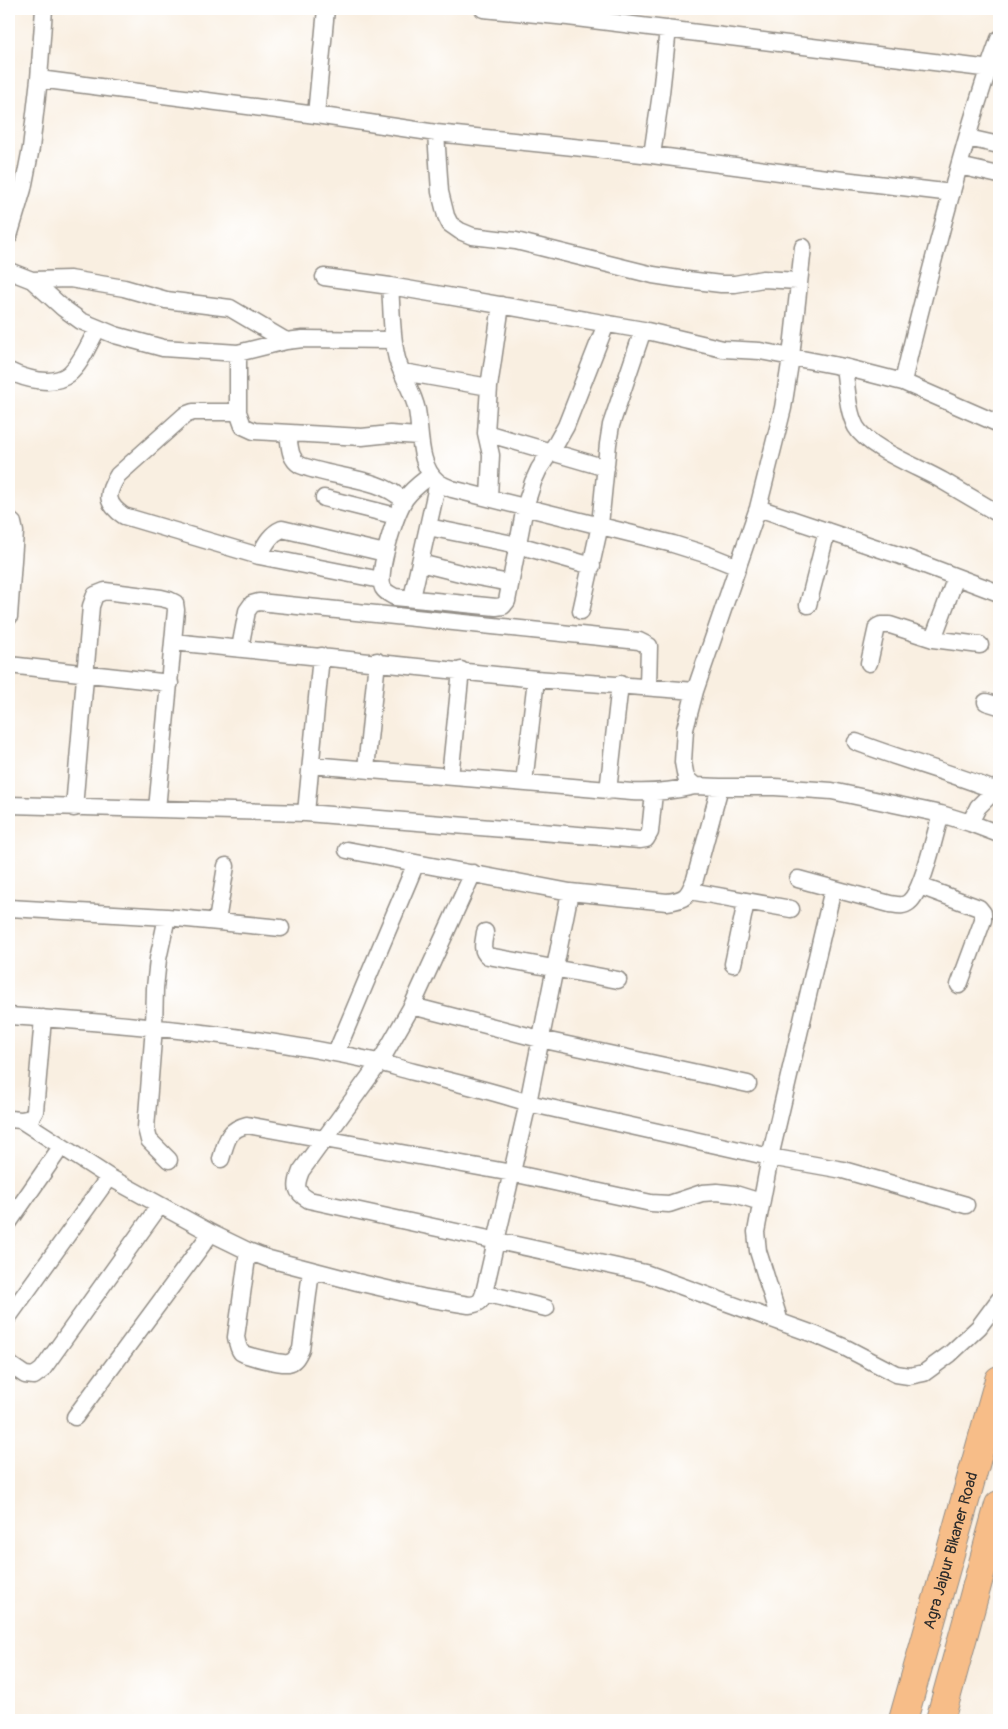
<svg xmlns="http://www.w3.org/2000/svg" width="1008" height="1729" font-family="Pangolin,sans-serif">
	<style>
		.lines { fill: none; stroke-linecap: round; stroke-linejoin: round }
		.street-casing { stroke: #928d86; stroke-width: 19 }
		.highway-casing { stroke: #928d86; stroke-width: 30 }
		.street { stroke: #fff; stroke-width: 16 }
		.highway { stroke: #f7bd88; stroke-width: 28 }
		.labels { text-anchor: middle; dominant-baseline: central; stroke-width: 4.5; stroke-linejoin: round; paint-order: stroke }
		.street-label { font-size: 16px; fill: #2b2b2b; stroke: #fff }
	</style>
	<rect width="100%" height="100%" fill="#fff"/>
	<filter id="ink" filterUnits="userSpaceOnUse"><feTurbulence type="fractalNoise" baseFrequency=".02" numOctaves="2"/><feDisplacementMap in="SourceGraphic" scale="10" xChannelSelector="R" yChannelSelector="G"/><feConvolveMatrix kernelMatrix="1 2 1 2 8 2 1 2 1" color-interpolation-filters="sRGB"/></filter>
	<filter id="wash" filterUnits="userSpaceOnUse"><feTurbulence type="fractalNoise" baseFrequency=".0096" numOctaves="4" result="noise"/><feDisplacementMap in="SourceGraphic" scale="20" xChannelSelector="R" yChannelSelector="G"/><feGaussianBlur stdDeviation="1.12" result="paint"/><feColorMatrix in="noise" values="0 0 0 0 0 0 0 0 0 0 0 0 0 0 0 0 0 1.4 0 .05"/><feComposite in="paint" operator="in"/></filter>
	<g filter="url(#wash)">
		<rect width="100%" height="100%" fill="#f9efe1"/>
	</g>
	<g filter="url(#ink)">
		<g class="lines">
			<g class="street-casing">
				<path id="street" d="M44,9L39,79L316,115L436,133L652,155L810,176L952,193
					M483,9L568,17L999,70
					M999,39C977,99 960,162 943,224C929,277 915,329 903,382L999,424
					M316,115L326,9
					M436,133L440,192L446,216L450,224L460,231L472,236L516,241L653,275L679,279L721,284H735L763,279L798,281
					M968,138L999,145
					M652,155L661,93L668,29
					M959,166L999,175
					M9,236L23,189L31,148L39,79
					M803,247L791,357L783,408L758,508L695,691L685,729L683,762L686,778L695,786L720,787H775L832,791L941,814L970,823L999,834
					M9,271L32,280L63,308L81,321L115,335L163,348L238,353L286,341L303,339L393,340
					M324,277L390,286L643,330L723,349L760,351L844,367L903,382
					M32,280L70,279L124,288L166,300L230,308L286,341
					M390,286C392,310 391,335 397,359C402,376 413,392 417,410C421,431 418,467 438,482C442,485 447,487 452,489L673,544L708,555L738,567
					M238,353V412L243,426L254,431L362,437L390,434L418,436
					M844,367C847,386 847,410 856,427C868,448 921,468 943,481C962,492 980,503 999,514
					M9,371C25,379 53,387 69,374C82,363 89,343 98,328
					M403,372L489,387
					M238,412H193L185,415L118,475C106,494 105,503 124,516L259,556L381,580
					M486,433L606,468
					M288,434C290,446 289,458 300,465C331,478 381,477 404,501
					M431,475C422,482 412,489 405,499C396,513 376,573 383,588C386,593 390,594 395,597L496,607L503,606L507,601L525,507L533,482L539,469L557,442L566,426L606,324
					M324,498L396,516
					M489,498L491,455L486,433L489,387L501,305
					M758,508L901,556L999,593
					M9,520L13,523L15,532L9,617
					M428,527L518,545L592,566
					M259,556C265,545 270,534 282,529L385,553
					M420,563L472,576L510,583
					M412,598L438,482
					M808,605L827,531
					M581,611L600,525L608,444L611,425L643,330
					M933,639L956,577
					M173,642L536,679L695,691
					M240,648L247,611L252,604L259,602L639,641L649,646L648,687
					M869,663L877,627L881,625H890L933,639L980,645
					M9,665L170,683
					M986,702L999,706
					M856,742C902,760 949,772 994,790
					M311,765L632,792C654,793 673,791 695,786
					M366,769L377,661
					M450,777L461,670
					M524,783L536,679
					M608,791L620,684
					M9,805L306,813L640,840L646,839L650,832L654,793
					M74,808L91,606L95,595L105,591L161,598L169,600L175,603L176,610L157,809
					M306,813L321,656
					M970,823L978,807L999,786
					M347,850L570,892L667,902C686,900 688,896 695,879L720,787
					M473,873L412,1006L380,1062L301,1171C295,1186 295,1192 309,1200L645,1273L816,1335L846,1348L896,1374L909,1376L924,1373L950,1354L979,1327L999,1300
					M798,879L890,904C897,905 903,907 909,902C923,891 935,833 941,814
					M920,886L979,908L983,913V920L959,985
					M690,891L791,909
					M9,908L167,917L281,928
					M167,917L158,959L155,988L154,1027L146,1128L149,1140L169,1160
					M217,921L226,866
					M485,932C484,941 480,950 488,956L618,980
					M733,964L746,902
					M412,1006L540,1039L748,1084
					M9,1016C133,1024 256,1035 378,1062C390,1065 402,1069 414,1072C452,1082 490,1090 528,1103L770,1157L843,1170L966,1205
					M336,1053L416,863
					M9,1119L21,1120L31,1118L35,1111L43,1018
					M21,1120L109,1177L211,1233L248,1251L269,1259L357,1282L426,1298L469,1305C479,1304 481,1302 484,1293L528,1103L570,892
					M221,1159C227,1140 227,1130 247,1125L512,1173L651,1203L669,1204L702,1193L717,1192L735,1194L761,1202
					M9,1222L61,1147
					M248,1251L236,1337C237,1342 238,1348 241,1352C245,1356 281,1364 288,1363C295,1362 298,1355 301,1349L311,1271
					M484,1293L546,1308
					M9,1316L109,1177
					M780,1322L758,1251L756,1232L770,1157L833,889
					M9,1364L25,1375L34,1376L42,1370L160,1205
					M75,1417L211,1233"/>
			</g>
			<g class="highway-casing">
				<g id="highway">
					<path id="s1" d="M903,1720L999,1380"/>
					<path d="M940,1720L999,1505"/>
				</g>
			</g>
			<use href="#street" class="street"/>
			<use href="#highway" class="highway"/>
		</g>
	</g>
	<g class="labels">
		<g class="street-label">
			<text stroke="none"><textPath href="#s1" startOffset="176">Agra Jaipur Bikaner Road</textPath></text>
		</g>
	</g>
	<rect width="1008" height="1729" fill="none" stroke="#fff" stroke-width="30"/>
</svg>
